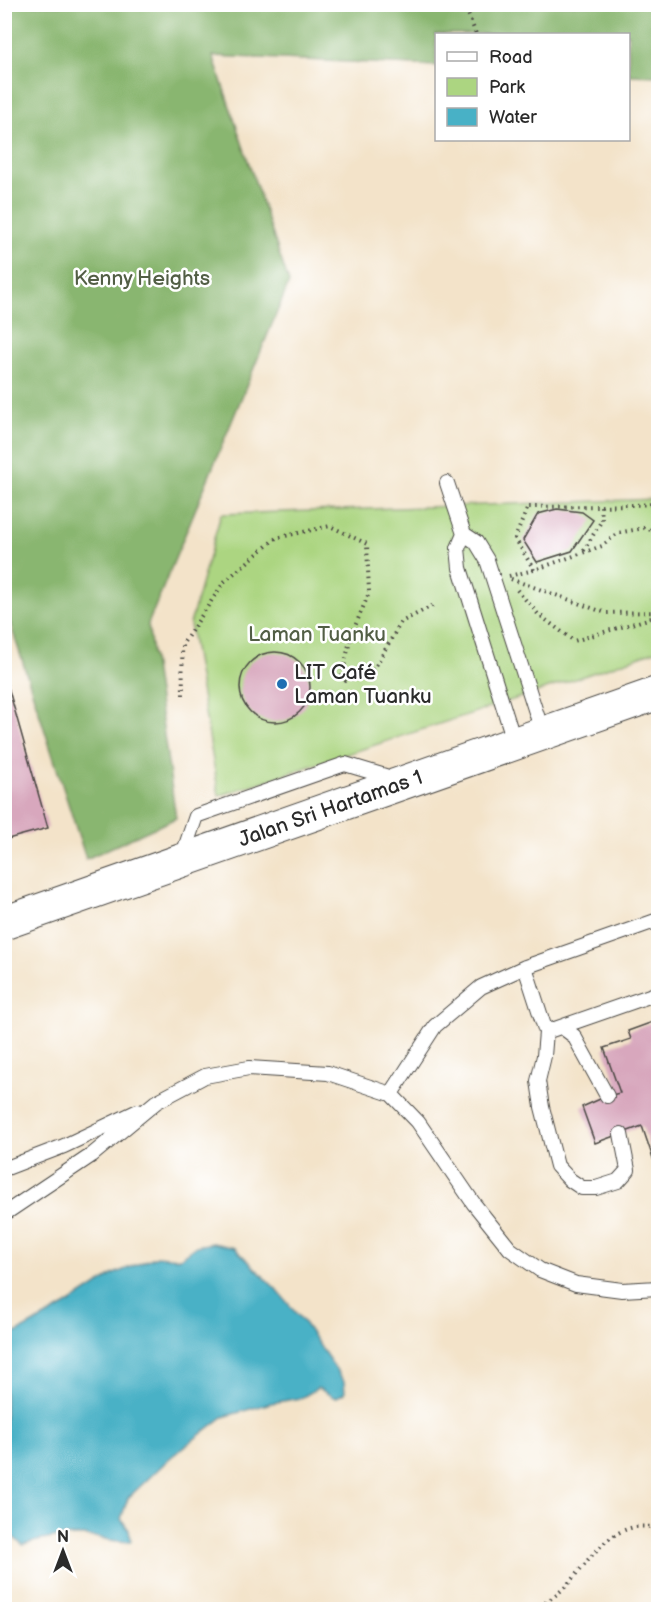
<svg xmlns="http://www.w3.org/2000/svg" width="663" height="1614" font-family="'Balsamiq Sans',sans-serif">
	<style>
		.green { fill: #acd581; stroke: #6c8056; stroke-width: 1.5 }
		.forest { fill: #89b66f; stroke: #5a704d; stroke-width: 1.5 }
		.water { fill: #48b1c6; stroke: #3a6e78; stroke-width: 1.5 }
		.building { fill: #d8a7bd }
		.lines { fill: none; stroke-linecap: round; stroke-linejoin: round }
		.service-casing { stroke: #494743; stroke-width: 16 }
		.tertiary-casing { stroke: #494743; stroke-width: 35 }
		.path { stroke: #494743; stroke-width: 4; stroke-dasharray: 1.5 4.5; stroke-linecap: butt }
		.service { stroke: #fff; stroke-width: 14 }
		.tertiary { stroke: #fff; stroke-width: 33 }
		.poi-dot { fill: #1f6fb2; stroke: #fff; stroke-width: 2 }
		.labels { text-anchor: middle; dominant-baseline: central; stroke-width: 5; stroke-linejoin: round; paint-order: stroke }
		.park-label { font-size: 21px; fill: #525e45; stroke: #fff }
		.poi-label { font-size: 21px; fill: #2b2b2b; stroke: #fff; text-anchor: start }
		.street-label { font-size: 21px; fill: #2b2b2b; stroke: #fff }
	</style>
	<rect width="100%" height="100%" fill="#fff"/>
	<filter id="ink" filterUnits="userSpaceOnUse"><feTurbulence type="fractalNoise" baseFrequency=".0167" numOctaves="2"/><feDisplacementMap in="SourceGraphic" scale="12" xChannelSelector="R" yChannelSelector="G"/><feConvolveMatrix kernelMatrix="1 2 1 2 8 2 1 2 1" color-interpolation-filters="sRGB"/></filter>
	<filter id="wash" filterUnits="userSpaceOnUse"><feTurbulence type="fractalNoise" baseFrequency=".008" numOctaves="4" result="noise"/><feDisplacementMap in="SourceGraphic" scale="24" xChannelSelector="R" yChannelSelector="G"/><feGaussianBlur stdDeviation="1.35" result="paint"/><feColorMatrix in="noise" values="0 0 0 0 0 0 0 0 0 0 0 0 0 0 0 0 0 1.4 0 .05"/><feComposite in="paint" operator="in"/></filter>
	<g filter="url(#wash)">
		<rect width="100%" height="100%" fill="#f3e3c9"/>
		<path class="green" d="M658,499V650L552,687L219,796L190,624L221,514Z"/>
		<path class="forest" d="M4,5H658V76L629,75L628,34H436V66L213,56L289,283L148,624L176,818L86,859L5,607Z"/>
		<path class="water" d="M213,1243L235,1248L277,1290L305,1324L344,1381L345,1393L335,1398L318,1388L301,1398L271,1403L223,1417L171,1457L128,1498L121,1519L129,1530L131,1541C117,1543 107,1539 94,1537C69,1534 46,1538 23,1545L5,1531V1339L65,1306L114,1274L157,1256L180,1258L196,1246Z"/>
		<g id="blocks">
			<path class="building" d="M557,509L582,512L593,520L572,551L537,562L523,540L538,514Z
				M240 687a35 35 0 1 1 70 0a35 35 0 1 1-70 0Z
				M5,676L48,828L4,840V677Z
				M658,1020V1166L656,1167L642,1126L595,1143L582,1107L607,1096L620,1093L604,1048L631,1039L628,1031Z"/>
		</g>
	</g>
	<g filter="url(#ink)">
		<use href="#blocks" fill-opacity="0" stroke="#494743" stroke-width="1.5"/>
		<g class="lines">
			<g class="service-casing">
				<path id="service" d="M447,483L464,534L476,542L487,560L543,734
					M464,534L458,548L460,568L515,744
					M182,857L196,816L345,764L395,779
					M525,967L546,1032L658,993
					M562,1027L574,1036L607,1096
					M546,1032L544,1056L538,1081L542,1107L557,1166L570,1180L582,1188H596L618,1181L628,1170L621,1134
					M391,1094L435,1026L481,987L525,967L658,920
					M4,1169L64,1146L138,1111
					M4,1214L92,1155L156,1102L205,1076L249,1068L328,1073L391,1094L418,1122L474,1204L510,1249L540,1270L576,1284L622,1290L658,1288"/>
			</g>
			<g class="tertiary-casing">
				<g id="tertiary">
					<path id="s1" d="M4,923L658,693"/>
				</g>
			</g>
			<path class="path" d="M464,4L476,34
				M601,506L658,504
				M534,570L515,538L528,507L601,506L602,520L583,552
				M509,576L534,570L602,546L618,533L644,528L658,532
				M511,579L606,613L658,612
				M517,590L538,614L574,641L658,616
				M183,695L182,645L224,582L276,538L330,526L367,544L369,593L351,636L342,676L346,681L374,669L401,622L436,604
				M536,1610C546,1601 556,1596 565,1587C586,1565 603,1533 635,1527C643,1526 651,1527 658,1527"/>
			<use href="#service" class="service"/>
			<use href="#tertiary" class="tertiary"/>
		</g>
	</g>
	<circle class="poi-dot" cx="282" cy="684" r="6"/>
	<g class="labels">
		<g class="park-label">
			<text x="142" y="278">Kenny Heights</text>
			<text x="317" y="634">Laman Tuanku</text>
		</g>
		<g class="poi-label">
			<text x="294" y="672">LIT Café<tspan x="294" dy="24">Laman Tuanku</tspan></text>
		</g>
		<g class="street-label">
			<text stroke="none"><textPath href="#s1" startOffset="346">Jalan Sri Hartamas 1</textPath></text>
		</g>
	</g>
	<rect width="663" height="1614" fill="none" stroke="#fff" stroke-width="24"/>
	<rect x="435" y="33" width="195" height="108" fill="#ffffff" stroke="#aaaaaa" stroke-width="1.5"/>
	<rect x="447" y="52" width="30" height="9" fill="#ffffff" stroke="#aaaaaa" stroke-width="1.5"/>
	<text x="489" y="63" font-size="18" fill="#2b2b2b">Road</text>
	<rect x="447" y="78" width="30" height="18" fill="#acd581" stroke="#aaaaaa" stroke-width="1.5"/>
	<text x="489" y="93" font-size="18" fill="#2b2b2b">Park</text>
	<rect x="447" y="108" width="30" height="18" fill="#48b1c6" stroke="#aaaaaa" stroke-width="1.5"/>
	<text x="489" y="123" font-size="18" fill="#2b2b2b">Water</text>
	<g transform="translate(63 1551)" stroke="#ffffff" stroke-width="4.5" paint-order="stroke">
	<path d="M0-4.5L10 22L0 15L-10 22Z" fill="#2b2b2b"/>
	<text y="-9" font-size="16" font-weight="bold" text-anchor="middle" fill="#2b2b2b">N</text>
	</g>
</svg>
